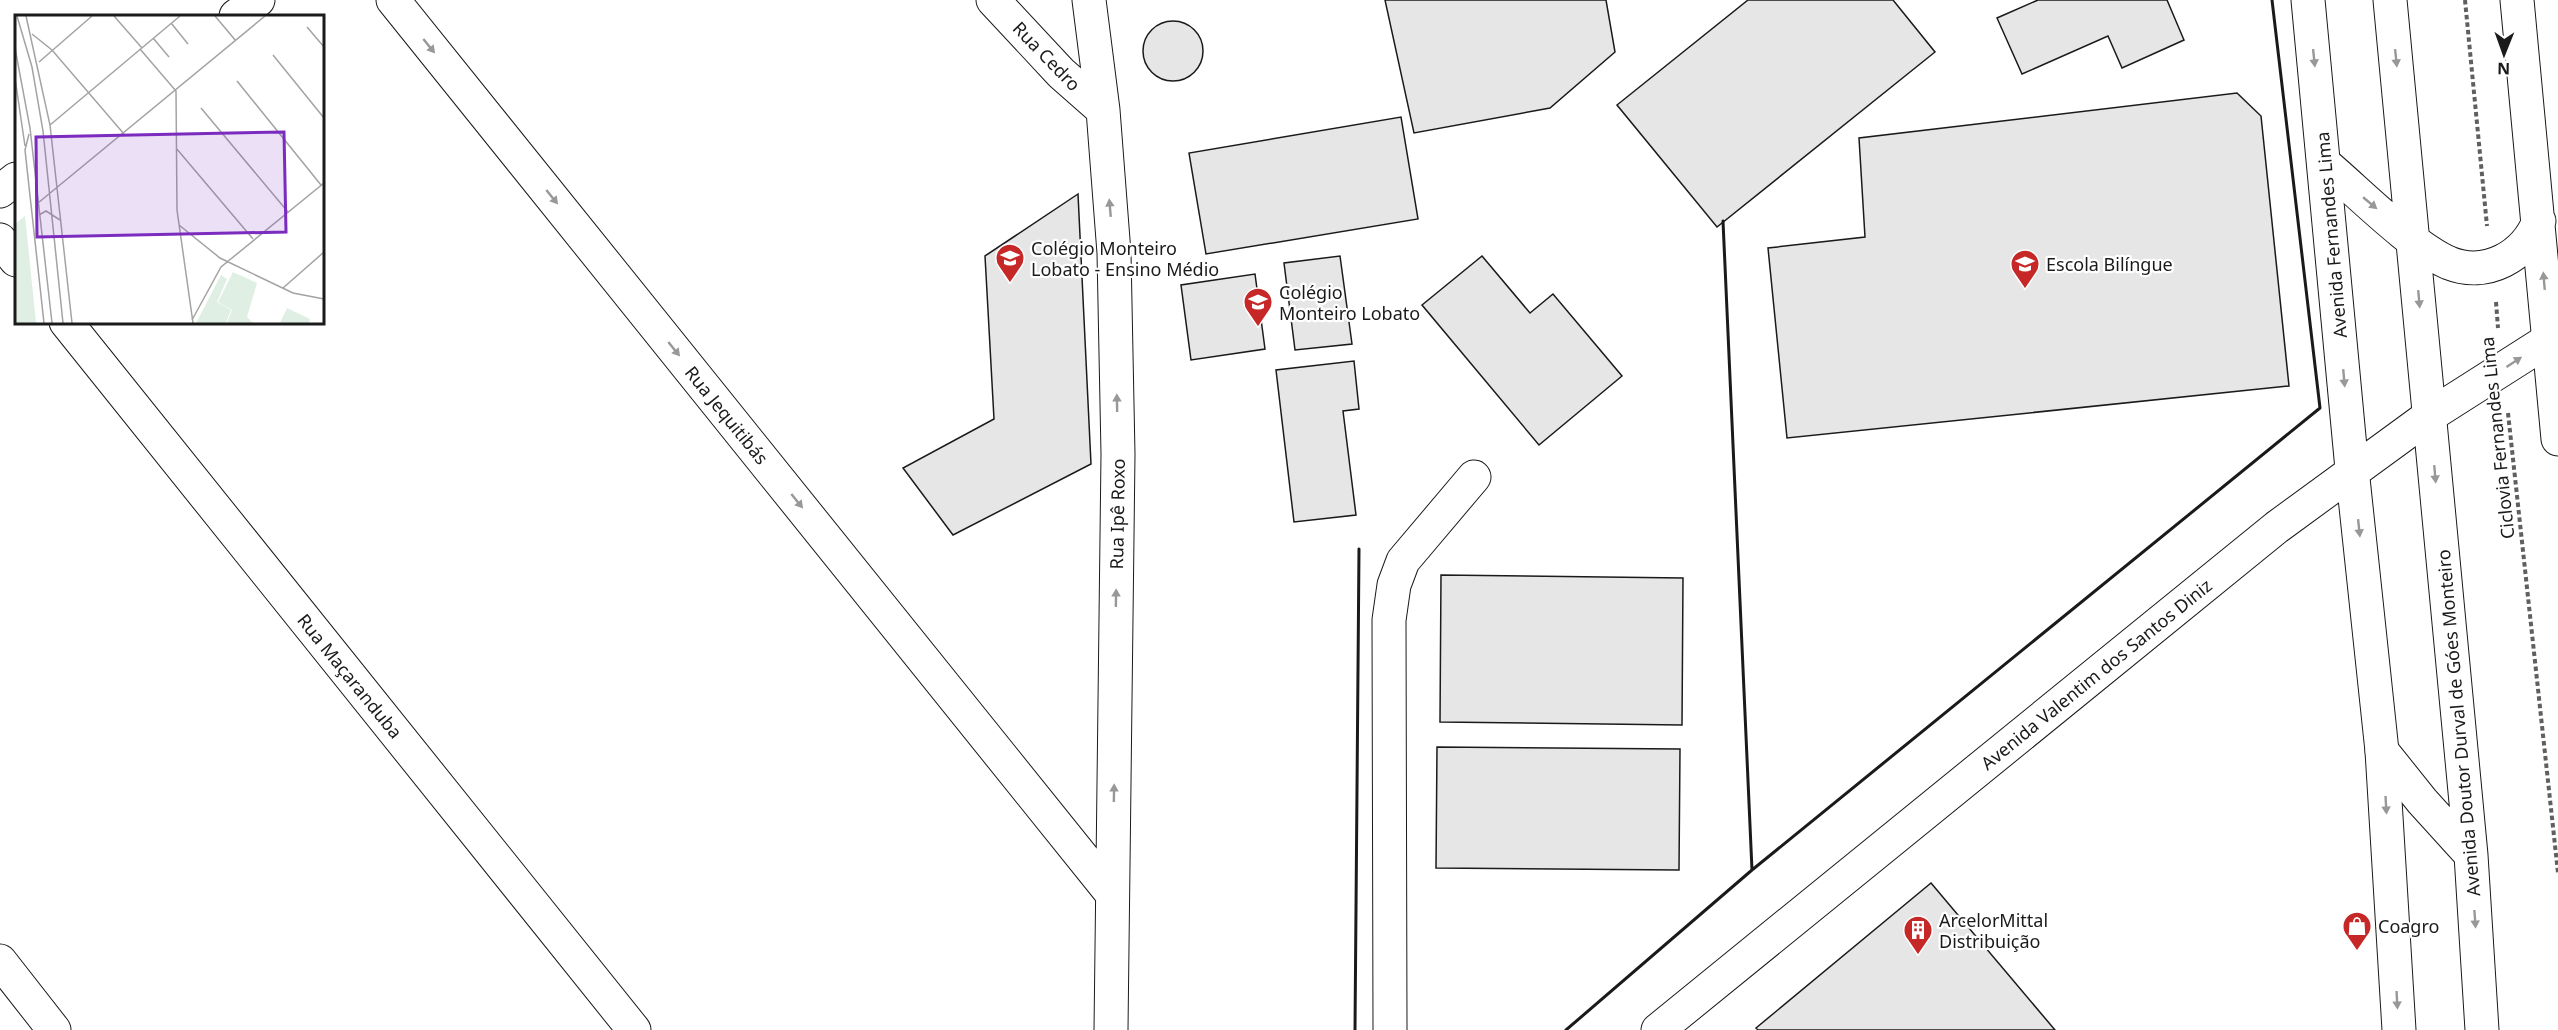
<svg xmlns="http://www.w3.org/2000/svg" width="2558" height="1030" font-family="'Noto Sans',sans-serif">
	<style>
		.building { fill: #e6e6e6; stroke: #1a1a1a; stroke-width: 1.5 }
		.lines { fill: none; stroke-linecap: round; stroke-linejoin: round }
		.minor-casing { stroke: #1a1a1a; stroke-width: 35 }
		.highway-casing { stroke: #1a1a1a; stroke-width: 35 }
		.path { stroke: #5f5f5f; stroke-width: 4; stroke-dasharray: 4.5 3; stroke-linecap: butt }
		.minor { stroke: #fff; stroke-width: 33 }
		.highway { stroke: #fff; stroke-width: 33 }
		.wall { stroke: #1a1a1a; stroke-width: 3 }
		.oneway { fill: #989898 }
		.labels { text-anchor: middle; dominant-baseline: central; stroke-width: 4.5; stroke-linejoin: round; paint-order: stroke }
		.street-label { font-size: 18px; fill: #1a1a1a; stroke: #fff }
		.poi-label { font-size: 18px; fill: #1a1a1a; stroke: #fff; text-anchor: start }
		.inset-road { fill: none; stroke: #a3a3a3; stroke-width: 1.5 }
		.view { fill: #7b2cbf; fill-opacity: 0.15; stroke: #7b2cbf; stroke-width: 3 }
		.inset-edge { fill: none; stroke: #1a1a1a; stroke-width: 3 }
	</style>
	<rect width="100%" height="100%" fill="#fff"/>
	<path class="building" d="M1385,0H1606L1615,52L1550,108L1414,133Z
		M1748,0H1893L1935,52L1717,227L1617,105Z
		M2038,0H2167L2184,40L2122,68L2108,36L2022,74L1997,18Z
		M1143 51a30 30 0 1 1 60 0a30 30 0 1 1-60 0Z
		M2237,93L2261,116L2289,386L1787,438L1768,248L1865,237L1859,138Z
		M1401,117L1418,219L1206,254L1189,153Z
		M1078,194L1091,464L953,535L903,468L994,419L985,256Z
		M1340,256L1352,344L1295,350L1284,263Z
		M1482,256L1530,313L1553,294L1622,376L1539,445L1422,305Z
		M1255,274L1265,349L1191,360L1181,285Z
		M1354,361L1359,409L1343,411L1356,515L1294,522L1276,370Z
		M1441,575L1683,578L1682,725L1440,722Z
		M1437,747L1680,749L1679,870L1436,868Z
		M1931,883L2055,1030H1758L1756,1028Z"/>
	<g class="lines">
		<g class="minor-casing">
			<path id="minor" d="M393,0L1112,894
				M993,0L1061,73L1103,110
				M1089,0L1103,110L1114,253L1118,454L1111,1030
				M2308,0L2352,469L2382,751L2399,1030
				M236,16L258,0
				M0,191L16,179
				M0,240L16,260
				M66,322L634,1030
				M0,961L54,1030
				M1390,1030L1389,620L1394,585L1403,561L1474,477
				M1658,1030L2277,527L2429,416L2550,339"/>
		</g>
		<g class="highway-casing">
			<path id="highway" d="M2390,0L2471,855L2482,1030
				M2517,0L2558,439
				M2326,165C2358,192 2412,247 2449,263C2487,278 2525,256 2539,221
				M2382,751L2422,801L2471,855"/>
		</g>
		<path class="path" d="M2465,0L2487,226
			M2496,302L2498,328
			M2508,413L2558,873"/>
		<use href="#minor" class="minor"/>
		<use href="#highway" class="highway"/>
		<path class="wall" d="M1723,221L1752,870L2320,408L2272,0
			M1355,1030L1359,549
			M1566,1030L1752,870"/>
	</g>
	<defs><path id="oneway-solid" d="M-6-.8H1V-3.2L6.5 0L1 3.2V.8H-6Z" transform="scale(1.5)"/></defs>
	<g class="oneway">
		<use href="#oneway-solid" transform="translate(429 46) rotate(51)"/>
		<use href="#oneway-solid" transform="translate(2314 58) rotate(84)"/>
		<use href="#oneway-solid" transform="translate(2396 58) rotate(84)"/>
		<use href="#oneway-solid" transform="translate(552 197) rotate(51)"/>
		<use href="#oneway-solid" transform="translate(2370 203) rotate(40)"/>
		<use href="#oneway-solid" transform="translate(1110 208) rotate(-95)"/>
		<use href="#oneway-solid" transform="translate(2544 281) rotate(-95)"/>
		<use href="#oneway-solid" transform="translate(2419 299) rotate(85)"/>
		<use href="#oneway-solid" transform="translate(674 349) rotate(51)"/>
		<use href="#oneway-solid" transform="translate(2514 362) rotate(-33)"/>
		<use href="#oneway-solid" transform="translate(2344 378) rotate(85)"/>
		<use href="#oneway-solid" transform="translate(1117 403) rotate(-91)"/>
		<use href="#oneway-solid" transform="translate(2435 474) rotate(85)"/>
		<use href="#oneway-solid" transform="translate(797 501) rotate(51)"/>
		<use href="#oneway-solid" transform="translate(2359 528) rotate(84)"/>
		<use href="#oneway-solid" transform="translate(1116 598) rotate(-89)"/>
		<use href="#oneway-solid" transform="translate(1114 793) rotate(-89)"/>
		<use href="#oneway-solid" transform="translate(2386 805) rotate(87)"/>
		<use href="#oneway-solid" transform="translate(2475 919) rotate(86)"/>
		<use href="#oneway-solid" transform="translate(2397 1000) rotate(87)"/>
	</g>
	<defs>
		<g id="school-pin" transform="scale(1.5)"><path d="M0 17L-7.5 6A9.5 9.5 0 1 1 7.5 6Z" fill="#c62828" stroke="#fff"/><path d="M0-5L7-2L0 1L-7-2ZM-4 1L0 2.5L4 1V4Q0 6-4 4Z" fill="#fff"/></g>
		<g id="university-pin" transform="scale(1.5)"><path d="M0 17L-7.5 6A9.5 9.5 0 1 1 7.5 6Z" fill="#c62828" stroke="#fff"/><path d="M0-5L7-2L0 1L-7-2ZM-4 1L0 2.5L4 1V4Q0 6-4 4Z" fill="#fff"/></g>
		<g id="shop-pin" transform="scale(1.5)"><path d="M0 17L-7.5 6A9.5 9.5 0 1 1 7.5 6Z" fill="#c62828" stroke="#fff"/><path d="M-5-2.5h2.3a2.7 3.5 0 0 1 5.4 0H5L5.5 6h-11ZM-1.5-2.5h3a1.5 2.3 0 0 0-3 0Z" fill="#fff"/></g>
		<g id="building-pin" transform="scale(1.5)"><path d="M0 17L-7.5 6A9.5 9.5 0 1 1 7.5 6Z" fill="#c62828" stroke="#fff"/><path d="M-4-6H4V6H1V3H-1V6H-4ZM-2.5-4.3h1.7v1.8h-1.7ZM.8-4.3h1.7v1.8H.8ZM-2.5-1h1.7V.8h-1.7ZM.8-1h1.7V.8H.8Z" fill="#fff"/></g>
	</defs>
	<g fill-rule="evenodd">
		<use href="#school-pin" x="1010" y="258"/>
		<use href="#university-pin" x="2025" y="264"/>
		<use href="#school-pin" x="1258" y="302"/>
		<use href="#shop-pin" x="2357" y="926"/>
		<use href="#building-pin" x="1918" y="930"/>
	</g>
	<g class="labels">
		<g class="street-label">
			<text transform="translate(1047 56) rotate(46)">Rua Cedro</text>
			<text transform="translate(2331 235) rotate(-95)">Avenida Fernandes Lima</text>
			<text transform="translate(727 415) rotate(51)">Rua Jequitibás</text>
			<text transform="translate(2497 438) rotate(-96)">Ciclovia Fernandes Lima</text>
			<text transform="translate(1117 514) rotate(-89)">Rua Ipê Roxo</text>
			<text transform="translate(2096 674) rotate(-39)">Avenida Valentim dos Santos Diniz</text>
			<text transform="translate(350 676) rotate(51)">Rua Maçaranduba</text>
			<text transform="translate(2458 723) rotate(-95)">Avenida Doutor Durval de Góes Monteiro</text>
		</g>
		<g class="poi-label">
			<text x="1031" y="248">Colégio Monteiro<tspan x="1031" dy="21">Lobato - Ensino Médio</tspan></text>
			<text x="2046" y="264">Escola Bilíngue</text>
			<text x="1279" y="292">Colégio<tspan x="1279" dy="21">Monteiro Lobato</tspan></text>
			<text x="1939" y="920">ArcelorMittal<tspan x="1939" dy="21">Distribuição</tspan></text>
			<text x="2378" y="926">Coagro</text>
		</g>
	</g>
	<g transform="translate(15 15)">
		<rect width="309" height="309" fill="#fff"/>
		<path d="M206,260L212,264L202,287L216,295L211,308H181Z" fill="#e0efe3"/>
		<path d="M10,201L21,308H0V209ZM218,257L242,268L232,302L238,308H212L217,295L203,287Z" fill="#e0efe3"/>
		<path d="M272,293L295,304L294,308H265Z" fill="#e0efe3"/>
		<path class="inset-road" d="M2,1L17,52L28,116L48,308M11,1L35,110L57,308M99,1L127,33M200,1L221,26M156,8L173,29M292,12L309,32M17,19L37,35L109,119M138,23L154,42M0,33L15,113L37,308M125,34L161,76L162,195L178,308M258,40L309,103M24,47L77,1M0,63L10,131M222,66L306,170M186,93L273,197M35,110L165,1M14,119L10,135L29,308M161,133L238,224M23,188L250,1M24,200L31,196L45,205M164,210L205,243L278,278L309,284M268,273L309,237M177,305L206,252L309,168"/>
		<path class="view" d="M269,117L271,217L22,222L21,122Z"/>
		<rect width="309" height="309" class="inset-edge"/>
	</g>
	<g transform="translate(2504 54) rotate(181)" stroke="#ffffff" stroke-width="4.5" paint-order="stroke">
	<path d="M0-4.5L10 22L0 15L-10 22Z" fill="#1a1a1a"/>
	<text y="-9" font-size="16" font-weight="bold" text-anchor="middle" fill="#1a1a1a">N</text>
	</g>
</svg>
